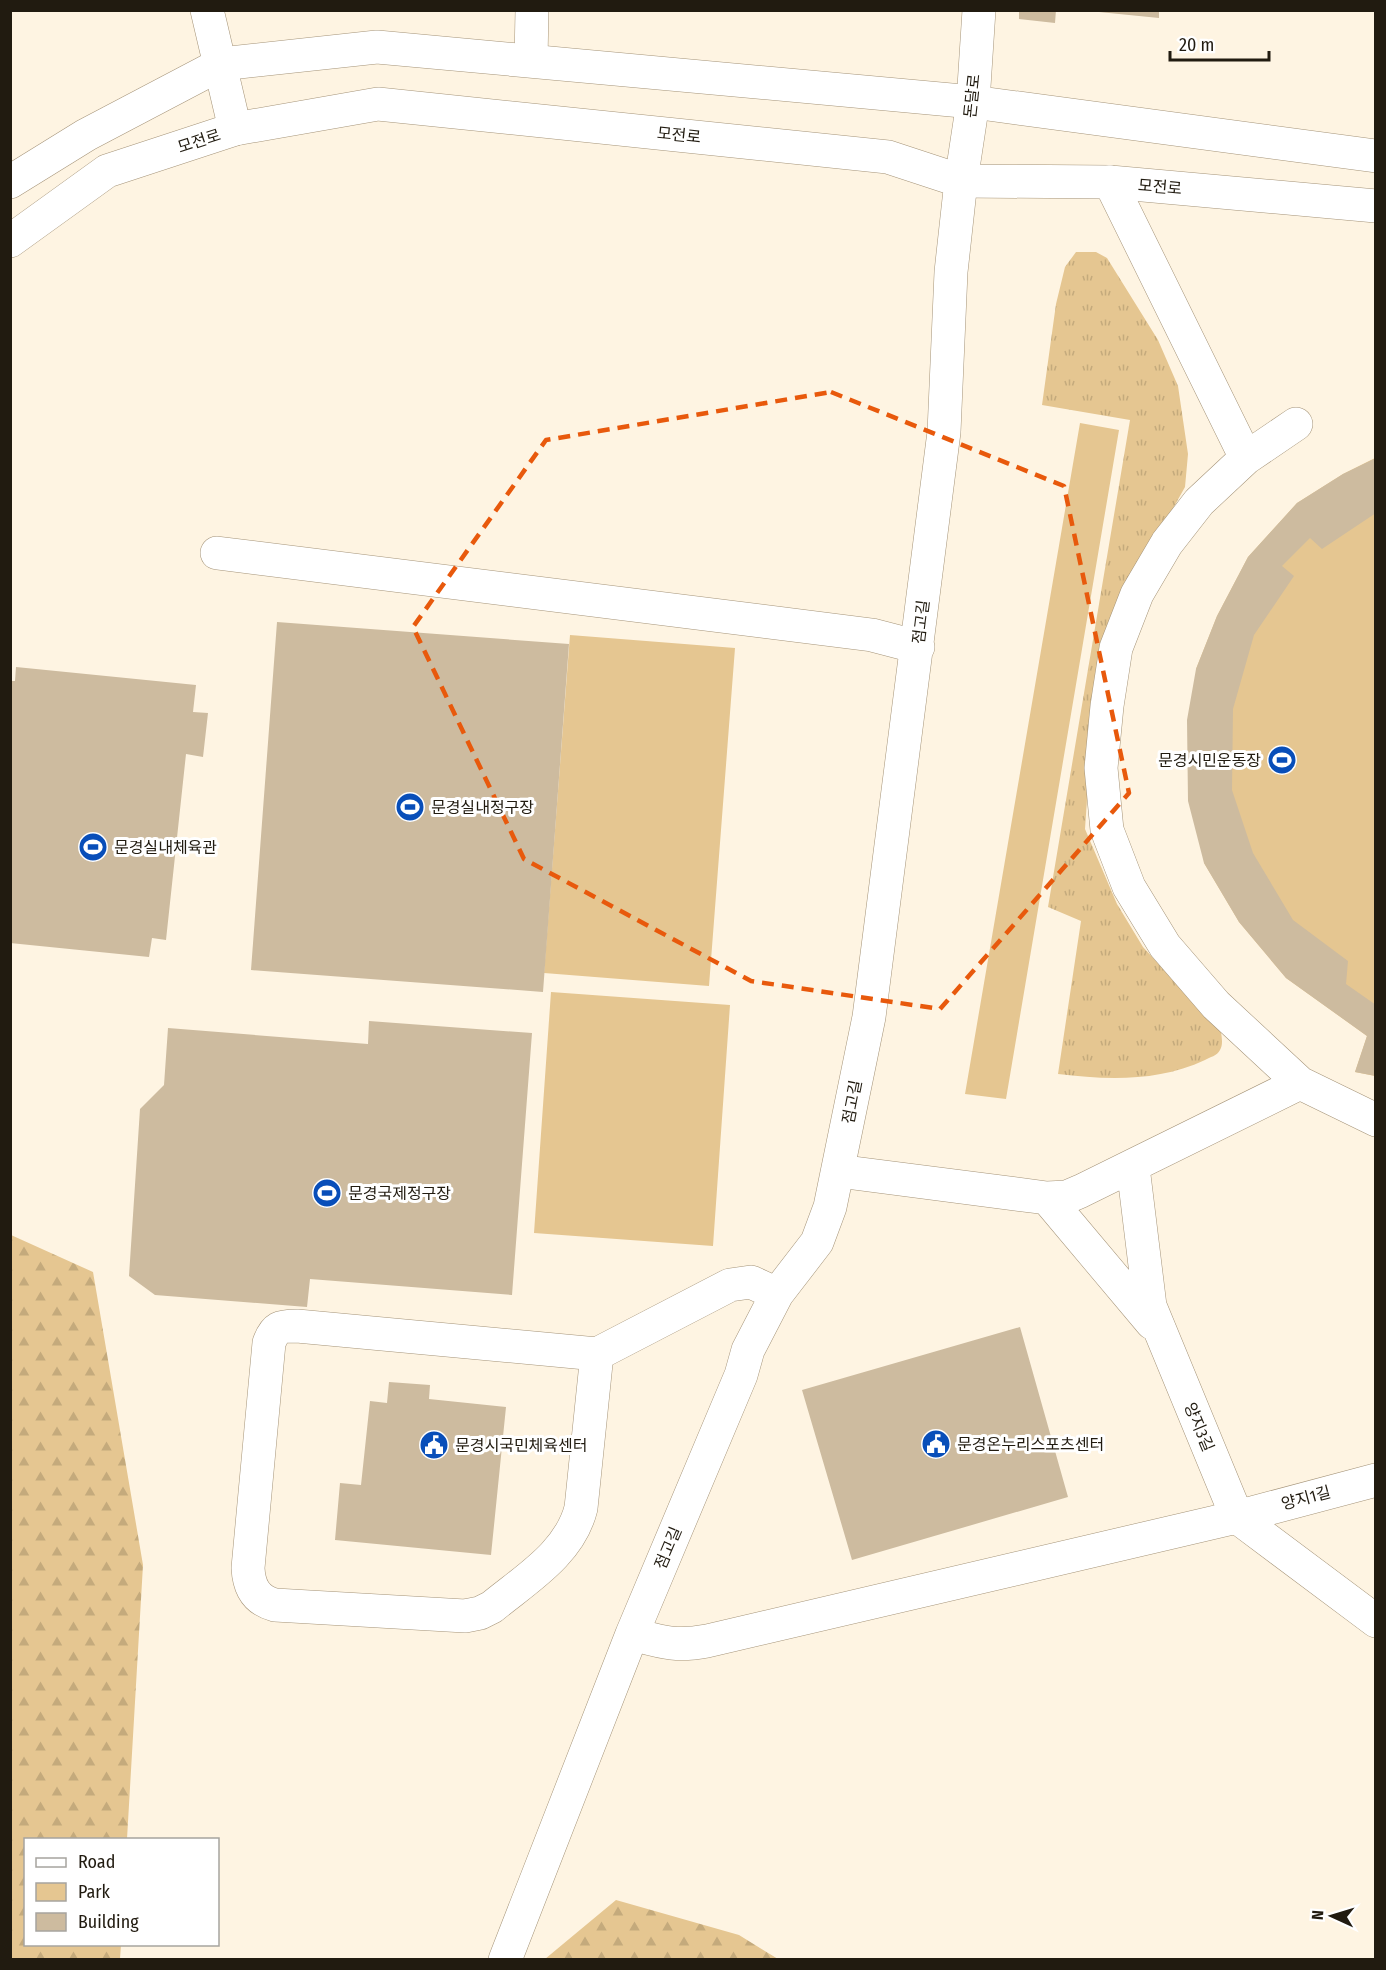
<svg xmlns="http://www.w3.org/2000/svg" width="1386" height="1970" font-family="'Fira Sans Condensed','Noto Sans KR',sans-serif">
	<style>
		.grass { fill: url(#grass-tufts) }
		.forest { fill: url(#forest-firs) }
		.park { fill: #e5c691 }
		.building { fill: #cdbb9f }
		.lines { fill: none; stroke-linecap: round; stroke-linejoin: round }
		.minor-casing { stroke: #a59479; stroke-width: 34 }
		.major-casing { stroke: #a59479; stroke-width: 34 }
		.minor { stroke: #fff; stroke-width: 33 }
		.major { stroke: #fff; stroke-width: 33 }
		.marked { fill: none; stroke: #e8590c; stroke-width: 4.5; stroke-dasharray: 12 8; stroke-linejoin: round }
		.labels { text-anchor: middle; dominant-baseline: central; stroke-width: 6; stroke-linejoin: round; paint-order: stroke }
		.street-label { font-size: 16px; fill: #211b10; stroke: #fff }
		.poi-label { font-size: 16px; fill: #211b10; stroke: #fff; text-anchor: start }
	</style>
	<defs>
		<pattern id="grass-tufts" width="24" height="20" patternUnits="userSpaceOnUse" patternTransform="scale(1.5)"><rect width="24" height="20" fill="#e5c691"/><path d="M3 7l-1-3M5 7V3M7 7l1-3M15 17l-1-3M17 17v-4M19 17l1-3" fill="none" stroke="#c4aa7c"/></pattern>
		<pattern id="forest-firs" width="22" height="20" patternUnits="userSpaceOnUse" patternTransform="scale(1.5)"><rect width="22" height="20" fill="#e5c691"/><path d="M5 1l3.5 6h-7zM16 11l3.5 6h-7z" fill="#c4aa7c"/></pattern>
	</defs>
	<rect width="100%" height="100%" fill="#fef4e2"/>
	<path class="grass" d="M1076,252H1096L1107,258L1158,340L1178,386L1188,454L1185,487L1157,537L1088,785L1085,829L1117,904L1143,947L1221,1032C1222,1039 1223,1045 1220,1050C1217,1056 1210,1057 1205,1060C1158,1082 1107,1080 1058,1074L1081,921L1048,907L1130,420L1042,405L1056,304L1065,267Z"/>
	<path class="forest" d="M11,1235L93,1272L143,1565L127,1839L26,1840V1944L121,1945L120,1959H11Z
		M616,1900L739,1935L778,1959H545Z"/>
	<path class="park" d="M1080,423L1119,430L1006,1099L965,1094Z
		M1375,458V1076L1355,1072L1367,1036L1286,978L1239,922L1204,863L1196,669L1217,616L1248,557L1297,503L1343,474Z
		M570,635L735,648L709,986L544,973Z
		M551,992L730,1005L713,1246L534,1233Z"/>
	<path class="building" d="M1019,10H1056L1055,23L1019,19Z
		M1099,10H1159V18L1099,12Z
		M1376,458V513L1322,549L1310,538L1282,566L1294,576L1254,635L1233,709L1232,790L1253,853L1293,920L1348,961L1346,984L1376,1005V1076L1355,1072L1367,1036L1286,978L1239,922L1204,863L1188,801L1187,720L1196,669L1217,616L1248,557L1297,503L1343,474Z
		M277,622L569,644L543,992L251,970Z
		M16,667L196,685L193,712L208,713L203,757L186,754L166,940L152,938L149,957L10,943V681H15Z
		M369,1021L532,1033L512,1295L310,1279L307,1307L155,1295L129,1276L140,1109L164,1085L168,1028L368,1044Z
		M1020,1327L1068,1497L852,1560L802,1390Z
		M389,1382L430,1385L429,1399L506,1407L491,1555L335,1540L340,1483L361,1485L370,1401L387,1403Z"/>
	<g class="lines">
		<g class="minor-casing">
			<path id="minor" d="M207,10L235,129
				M531,60L532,10
				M1110,182L1246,458
				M217,553L872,635L918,647
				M1300,1083L1376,1120
				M1133,1167L1150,1306L1237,1517L1376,1621
				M838,1171L1047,1198L1067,1197L1081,1191L1300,1083L1216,1005L1165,946L1129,887L1107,830L1101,768L1107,706L1116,648L1137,594L1167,543L1199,502L1246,458L1296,424
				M1047,1198L1152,1323
				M597,1354L297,1326C280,1326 275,1327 269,1343L248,1568C249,1587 256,1600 275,1605L465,1616L480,1613L492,1607C526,1579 570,1553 581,1508L597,1354L730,1285L751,1282L777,1294
				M632,1634C662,1642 675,1647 707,1641L1237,1517L1376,1480
				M505,1960L632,1634L741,1375L748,1350L777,1294L817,1242L830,1207L869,1017L944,432L951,272L961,181L973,102L979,10"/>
		</g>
		<g class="major-casing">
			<path id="major" d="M10,182L86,135L221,64L377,47L973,102L1376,156
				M10,241L107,171L235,129L378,104L888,157L961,181L1110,182L1376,206"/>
		</g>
		<use href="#minor" class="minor"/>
		<use href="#major" class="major"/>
	</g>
	<path class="marked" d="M831,392L1064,486L1129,793L940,1009L751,981L524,859L413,627L546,440Z"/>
	<defs>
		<g id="stadium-disc" transform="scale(1.5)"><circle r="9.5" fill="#084eb9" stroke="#fff"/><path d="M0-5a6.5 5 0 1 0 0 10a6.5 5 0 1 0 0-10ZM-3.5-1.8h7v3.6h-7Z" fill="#fff"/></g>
		<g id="civic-disc" transform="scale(1.5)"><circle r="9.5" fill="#084eb9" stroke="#fff"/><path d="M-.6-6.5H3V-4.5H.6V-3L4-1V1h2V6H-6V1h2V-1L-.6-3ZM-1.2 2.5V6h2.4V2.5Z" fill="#fff"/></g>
	</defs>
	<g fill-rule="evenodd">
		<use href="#stadium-disc" x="1282" y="760"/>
		<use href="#stadium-disc" x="410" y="807"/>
		<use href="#stadium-disc" x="93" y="847"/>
		<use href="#stadium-disc" x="327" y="1193"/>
		<use href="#civic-disc" x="936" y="1444"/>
		<use href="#civic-disc" x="434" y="1445"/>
	</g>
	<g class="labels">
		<g class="street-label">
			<text transform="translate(972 96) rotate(-84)">돈달로</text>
			<text transform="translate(679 135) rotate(6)">모전로</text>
			<text transform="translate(199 141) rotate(-18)">모전로</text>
			<text transform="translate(1160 187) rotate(5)">모전로</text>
			<text transform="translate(921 622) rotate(-83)">점고길</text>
			<text transform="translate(852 1102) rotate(-79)">점고길</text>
			<text transform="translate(1199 1427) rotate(67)">양지3길</text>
			<text transform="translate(1306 1498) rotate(-15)">양지1길</text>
			<text transform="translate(668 1548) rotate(-67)">점고길</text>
		</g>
		<g class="poi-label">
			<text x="1261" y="760" text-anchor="end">문경시민운동장</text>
			<text x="431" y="807">문경실내정구장</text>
			<text x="114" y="847">문경실내체육관</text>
			<text x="348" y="1193">문경국제정구장</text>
			<text x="957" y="1444">문경온누리스포츠센터</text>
			<text x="455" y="1445">문경시국민체육센터</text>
		</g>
	</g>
	<rect width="1386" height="1970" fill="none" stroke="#211b10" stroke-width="24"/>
	<rect x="24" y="1838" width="195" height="108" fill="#ffffff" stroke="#a6a49f" stroke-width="1.5"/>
	<rect x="36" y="1858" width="30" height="9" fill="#ffffff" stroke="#a6a49f" stroke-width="1.5"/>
	<text x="78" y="1868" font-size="18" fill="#211b10">Road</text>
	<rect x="36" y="1883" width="30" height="18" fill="#e5c691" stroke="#a6a49f" stroke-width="1.5"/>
	<text x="78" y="1898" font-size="18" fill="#211b10">Park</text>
	<rect x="36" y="1913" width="30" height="18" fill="#cdbb9f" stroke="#a6a49f" stroke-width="1.5"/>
	<text x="78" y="1928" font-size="18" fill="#211b10">Building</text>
	<g transform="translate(1332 1916) rotate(274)" stroke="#ffffff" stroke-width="4.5" paint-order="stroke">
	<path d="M0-4.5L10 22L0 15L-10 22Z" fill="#211b10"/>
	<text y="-9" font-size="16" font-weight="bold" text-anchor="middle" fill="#211b10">N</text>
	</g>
	<path d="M1170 51v9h99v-9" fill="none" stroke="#211b10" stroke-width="3"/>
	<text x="1179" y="51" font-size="18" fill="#211b10" stroke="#ffffff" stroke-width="4.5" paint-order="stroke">20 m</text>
</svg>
